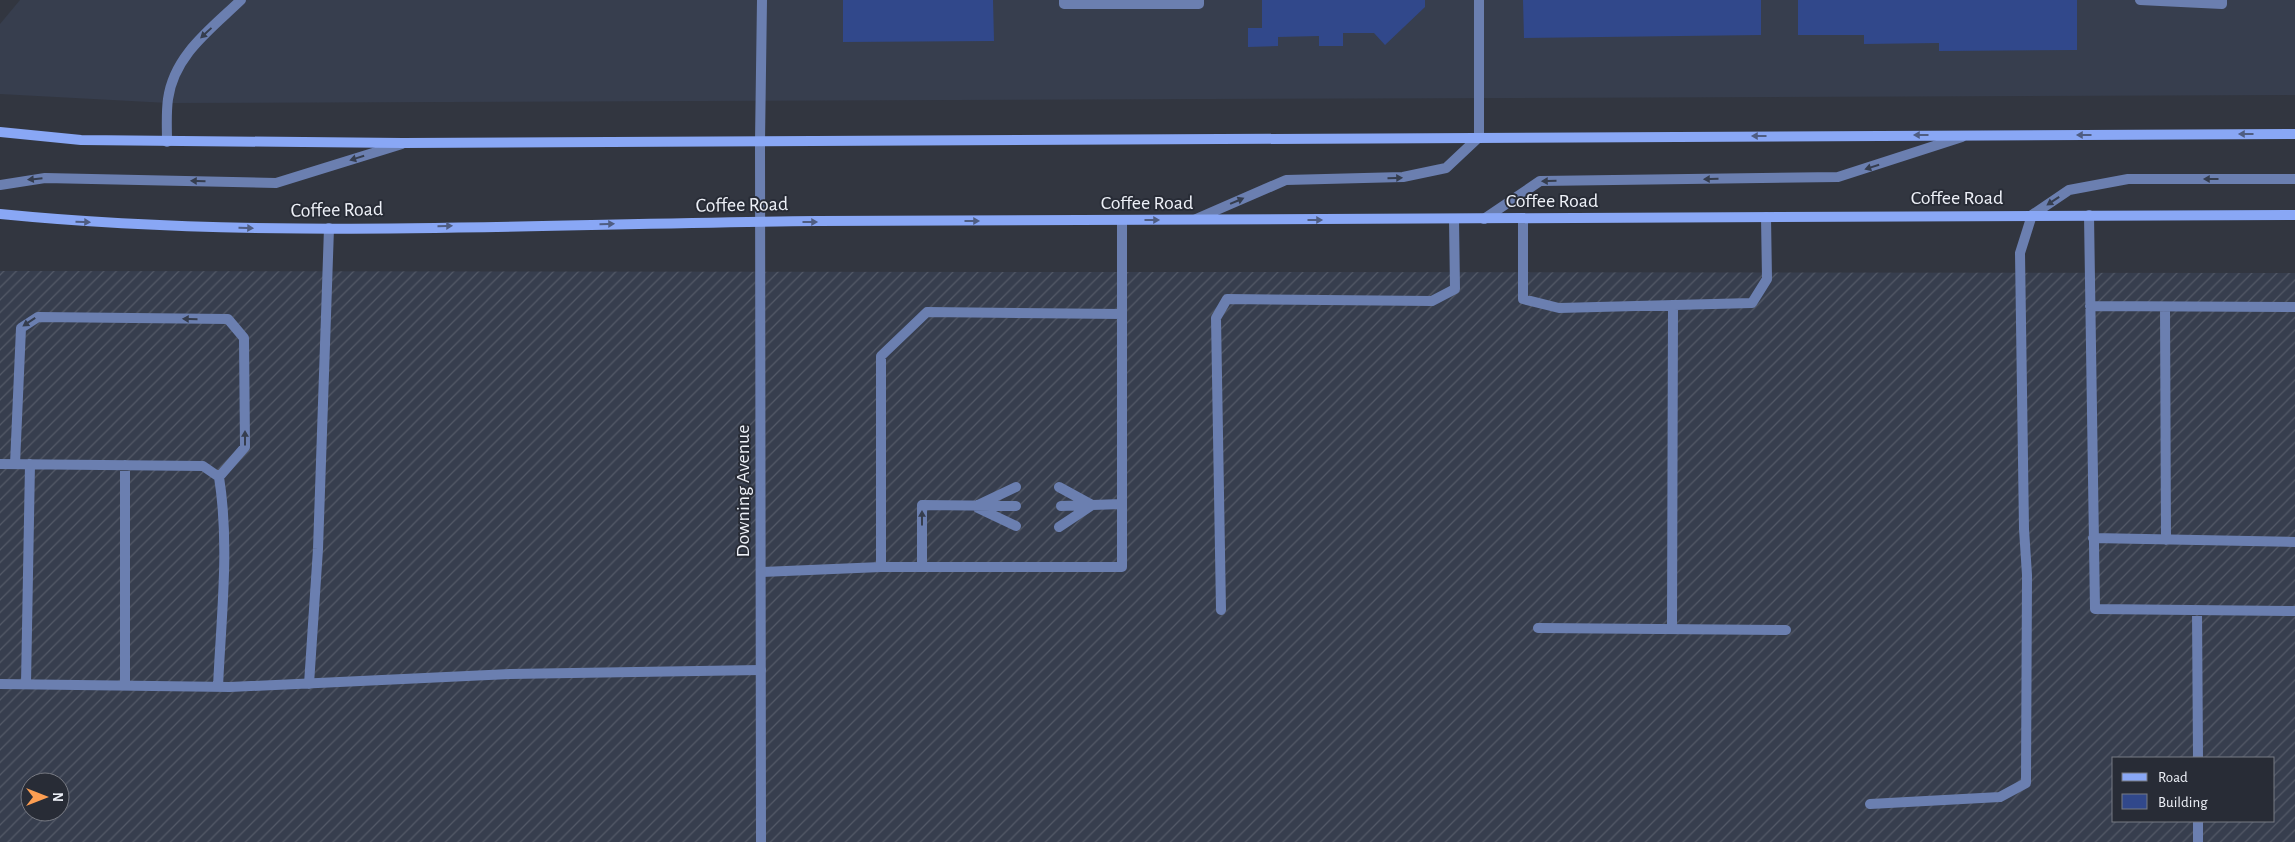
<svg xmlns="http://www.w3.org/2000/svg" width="2295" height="842" font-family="'Alegreya Sans',sans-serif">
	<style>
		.built { fill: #373e4e }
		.industrial { fill: url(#industrial-furrows); fill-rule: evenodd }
		.building { fill: #31488b }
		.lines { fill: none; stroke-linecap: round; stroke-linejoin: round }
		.service { stroke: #6b7fb0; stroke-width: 10 }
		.minor { stroke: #6b7fb0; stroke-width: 10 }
		.secondary { stroke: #89a7f5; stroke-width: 10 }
		.oneway { fill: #353d4e }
		.oneway2 { fill: #4f5d82 }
		.labels { text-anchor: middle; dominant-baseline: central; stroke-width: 4; stroke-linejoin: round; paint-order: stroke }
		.street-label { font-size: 20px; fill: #edf0f7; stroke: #282c36 }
	</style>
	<defs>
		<pattern id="industrial-furrows" width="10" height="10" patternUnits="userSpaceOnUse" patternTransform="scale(1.25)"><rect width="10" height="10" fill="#373e4e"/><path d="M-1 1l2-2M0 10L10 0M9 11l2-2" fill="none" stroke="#545a68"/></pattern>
	</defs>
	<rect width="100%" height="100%" fill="#323640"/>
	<path class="built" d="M20,0H2295V95L168,103L0,94V24Z"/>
	<path class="industrial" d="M0,271L2295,273V842H0ZM2114,758H2274V821H2114ZM30,782H60V812H30Z"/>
	<path class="building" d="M843,0H993L994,41L843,42Z
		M1262,0H1425V7L1385,45L1374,33H1343V46H1319V36L1278,37V46L1248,47V28H1262Z
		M1523,0H1761V35L1524,38Z
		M1798,0H2077V50L1939,51V43L1864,44V35H1798Z"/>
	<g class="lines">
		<path class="service" d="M1064,0V4H1199V0
			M2140,0L2222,4V0
			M760,141L762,0
			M167,142C167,128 166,113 168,99C174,55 211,29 241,0
			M2089,215L2095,609L2295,611
			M1523,218V299L1559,308L1752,303L1767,279L1766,217
			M1196,219L1286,180L1403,177L1446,168L1479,137V0
			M1484,219L1540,181L1838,177L1962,137
			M2090,306L2295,307
			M2165,307L2166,540
			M0,464L203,466L219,477C230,546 221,618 218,687
			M15,464L21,328L38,317L228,319L244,338L245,447L219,477
			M1059,487L1092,505
			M978,505L1016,487
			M1061,506L1091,505
			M978,508L1016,526
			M1059,527L1092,505L1122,504
			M2093,538L2295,542
			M881,567V356L927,312L1122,314
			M922,567V505L1016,506
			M761,572L881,567H1122V220
			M1221,610L1216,318L1227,299L1432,301L1455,289L1454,219
			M2197,611L2198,758
			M1538,628L1786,630
			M1672,629L1673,305
			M0,684L230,687L510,674L761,670
			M26,684L30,464
			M309,684L318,549L329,228
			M125,685V465
			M1870,804L2000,797L2026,783L2027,575L2024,529L2020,253L2032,215L2069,190L2128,179H2295
			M2198,821V842"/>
		<path class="minor" d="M760,141L761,842
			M0,185L45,178L276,183L402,144"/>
		<path class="secondary" d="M0,132L81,140L403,143L2295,134
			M0,214C272,241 546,223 818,221C1311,219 1803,216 2295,215"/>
	</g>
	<defs><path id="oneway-solid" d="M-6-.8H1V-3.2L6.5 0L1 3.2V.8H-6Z" transform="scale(1.25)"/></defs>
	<g class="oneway">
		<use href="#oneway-solid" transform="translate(206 33) rotate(137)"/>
		<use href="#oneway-solid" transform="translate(357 158) rotate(163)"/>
		<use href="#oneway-solid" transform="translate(1872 167) rotate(162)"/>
		<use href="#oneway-solid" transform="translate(1395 178) rotate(-2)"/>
		<use href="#oneway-solid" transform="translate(35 179) rotate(174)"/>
		<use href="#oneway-solid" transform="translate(1711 179) rotate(179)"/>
		<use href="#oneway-solid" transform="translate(2211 179) rotate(180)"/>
		<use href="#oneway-solid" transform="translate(198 181) rotate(-179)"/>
		<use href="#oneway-solid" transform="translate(1549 181) rotate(179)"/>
		<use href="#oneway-solid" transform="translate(1237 201) rotate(-23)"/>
		<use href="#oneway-solid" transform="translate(2053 201) rotate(146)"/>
		<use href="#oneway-solid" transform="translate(190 319) rotate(-179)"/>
		<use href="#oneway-solid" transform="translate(29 322) rotate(146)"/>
		<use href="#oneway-solid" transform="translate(245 438) rotate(-90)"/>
		<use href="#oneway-solid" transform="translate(922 518) rotate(-90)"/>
	</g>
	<g class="oneway2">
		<use href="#oneway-solid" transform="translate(2246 134) rotate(180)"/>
		<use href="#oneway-solid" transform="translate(1921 135) rotate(180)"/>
		<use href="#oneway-solid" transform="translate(2084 135) rotate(180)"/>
		<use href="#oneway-solid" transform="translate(1759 136) rotate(180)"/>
		<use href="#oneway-solid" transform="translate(1152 220)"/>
		<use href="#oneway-solid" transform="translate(1315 220)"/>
		<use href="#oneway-solid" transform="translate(972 221)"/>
		<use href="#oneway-solid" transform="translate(83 222) rotate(2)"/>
		<use href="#oneway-solid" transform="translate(810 222)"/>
		<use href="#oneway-solid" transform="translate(607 224) rotate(-1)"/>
		<use href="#oneway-solid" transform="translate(445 226) rotate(-1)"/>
		<use href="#oneway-solid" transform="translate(246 228) rotate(2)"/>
	</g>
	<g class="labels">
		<g class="street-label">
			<text x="1957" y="198">Coffee Road</text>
			<text x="1552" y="201">Coffee Road</text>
			<text x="1147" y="203">Coffee Road</text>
			<text transform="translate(742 205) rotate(-1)">Coffee Road</text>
			<text transform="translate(337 210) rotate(-1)">Coffee Road</text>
			<text transform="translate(743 491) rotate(-90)">Downing Avenue</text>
		</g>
	</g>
	<rect x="2112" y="757" width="162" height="65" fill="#282c36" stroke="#777a83"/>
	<rect x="2122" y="773" width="25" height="8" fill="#89a7f5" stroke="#777a83"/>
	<text x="2158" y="782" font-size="15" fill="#edf0f7">Road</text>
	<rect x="2122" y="794" width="25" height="15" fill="#31488b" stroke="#777a83"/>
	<text x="2158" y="807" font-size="15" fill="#edf0f7">Building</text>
	<g transform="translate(45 797) rotate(90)"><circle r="24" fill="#282c36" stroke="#777a83"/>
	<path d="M0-4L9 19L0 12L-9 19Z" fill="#fc9e52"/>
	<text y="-8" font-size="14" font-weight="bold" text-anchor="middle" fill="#edf0f7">N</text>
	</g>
</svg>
